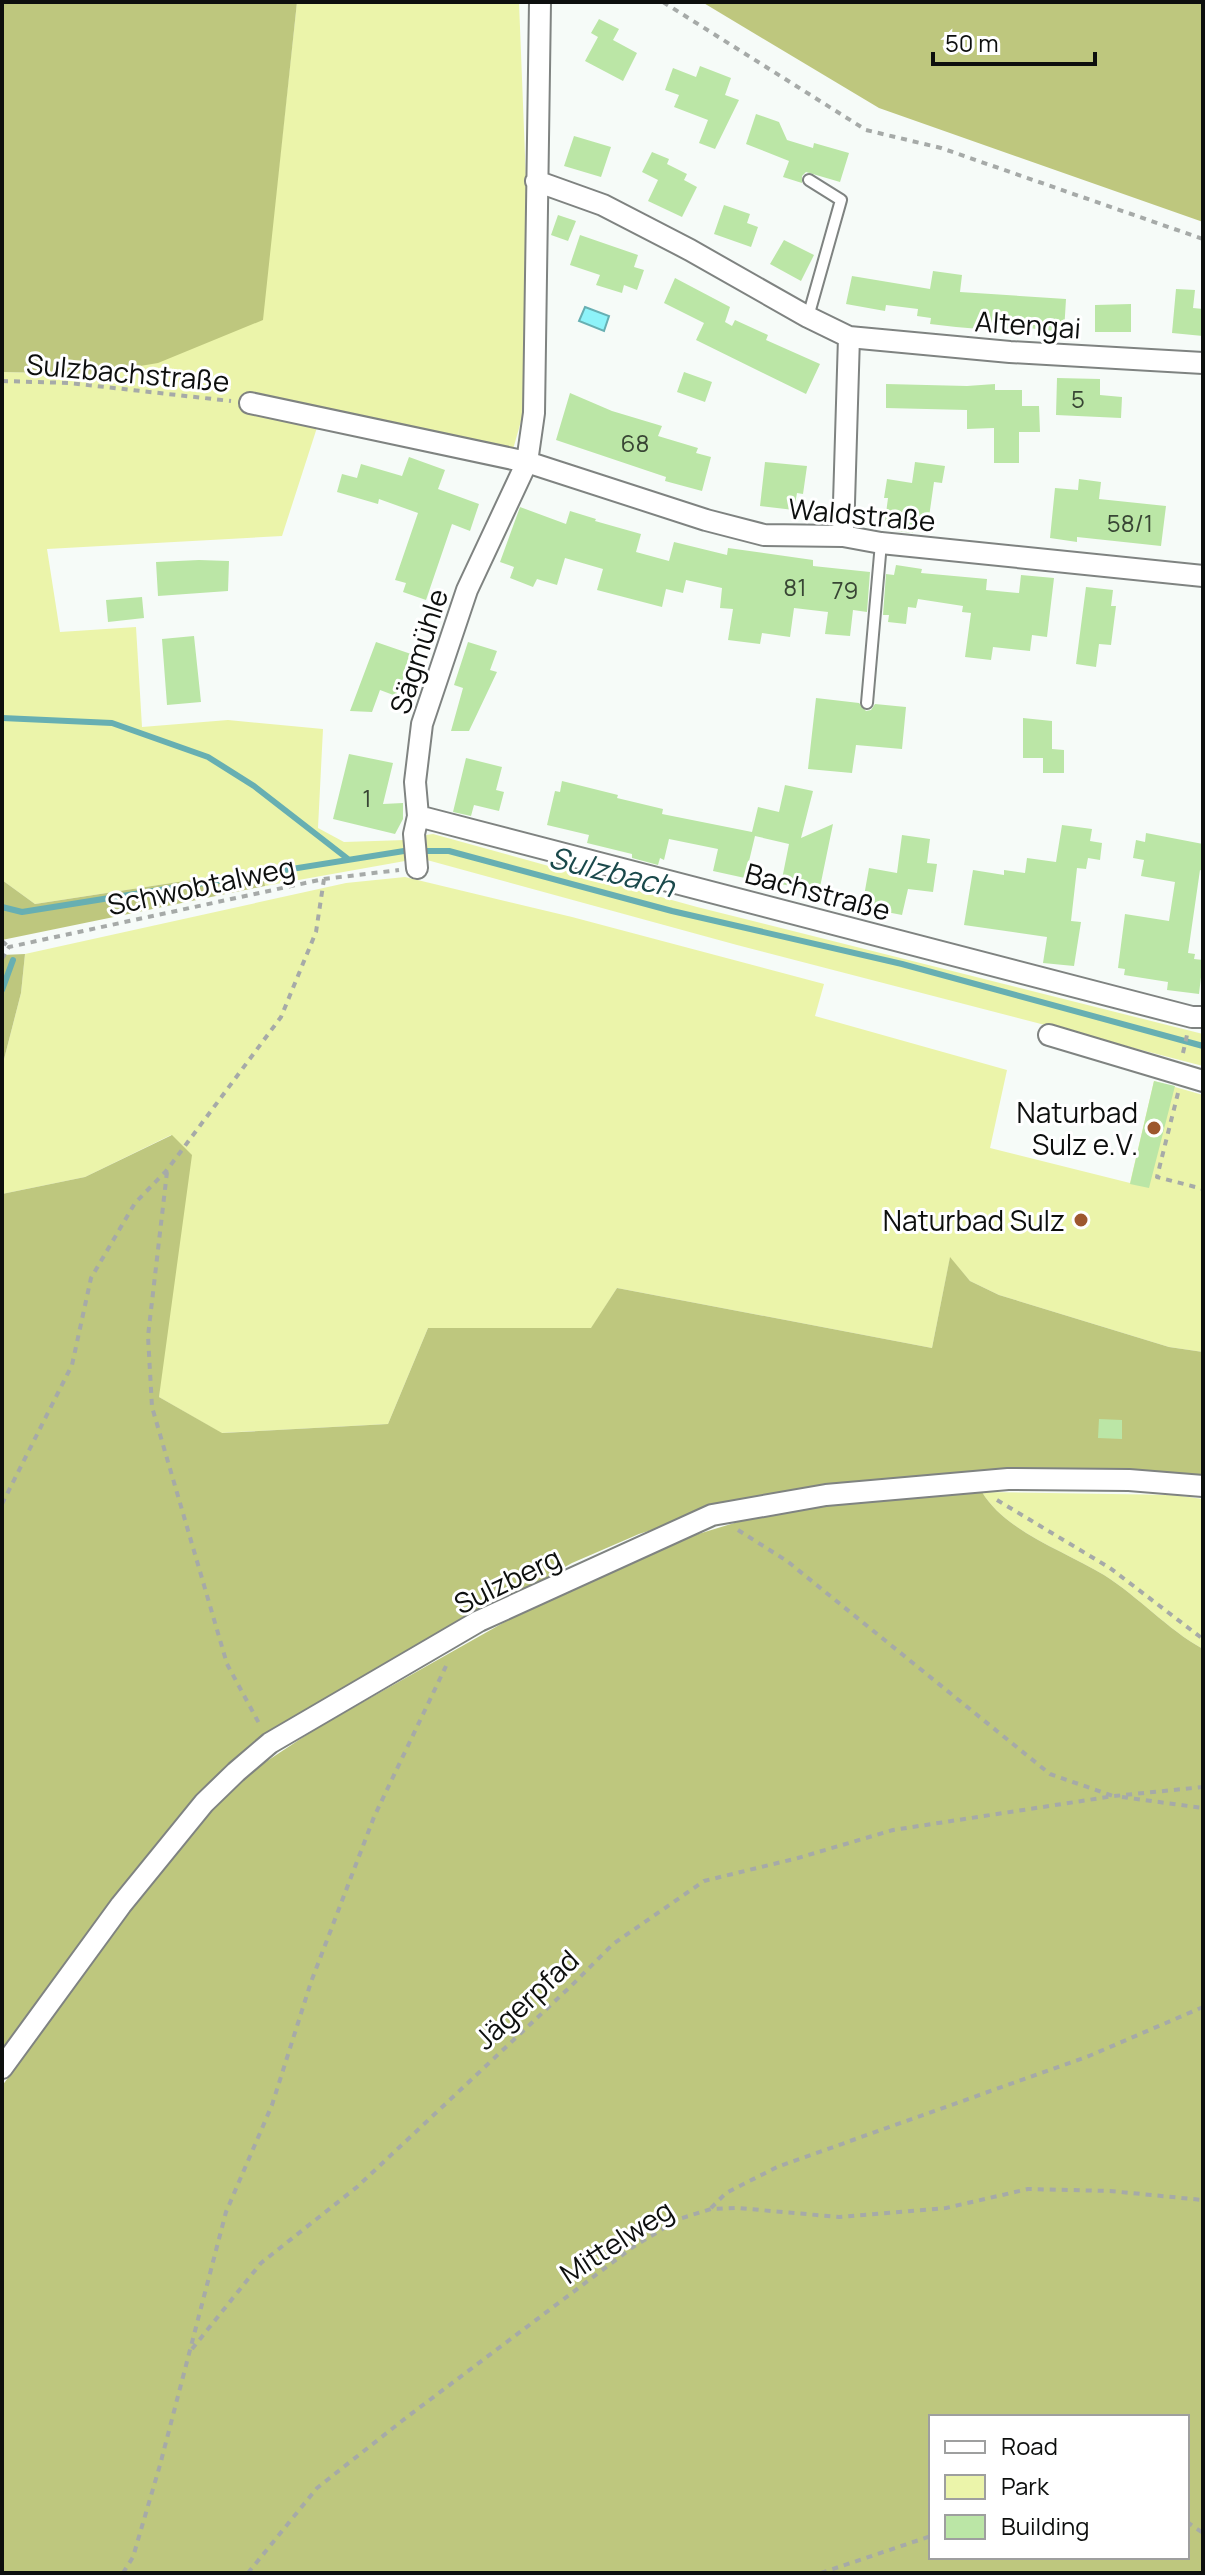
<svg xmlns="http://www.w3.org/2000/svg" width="1205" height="2575" font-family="Manrope,sans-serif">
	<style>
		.green { fill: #ebf4aa }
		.forest { fill: #bec77e; fill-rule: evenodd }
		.water { fill: #8df3f9; stroke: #67afb2; stroke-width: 2 }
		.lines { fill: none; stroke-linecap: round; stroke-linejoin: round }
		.stream { stroke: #67afb2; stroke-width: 6 }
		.building { fill: #bbe6a6 }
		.lane-casing { stroke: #7f8381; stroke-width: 14 }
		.street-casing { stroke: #7f8381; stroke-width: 24 }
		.path { stroke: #a6aaa8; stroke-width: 4; stroke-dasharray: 6 6; stroke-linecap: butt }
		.lane { stroke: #fff; stroke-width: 10 }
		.street { stroke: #fff; stroke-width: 20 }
		.poi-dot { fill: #9d572e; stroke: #fff; stroke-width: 3 }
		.labels { text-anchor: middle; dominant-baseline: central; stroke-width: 6; stroke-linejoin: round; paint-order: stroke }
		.number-label { font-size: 24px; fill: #384534 }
		.street-label { font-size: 28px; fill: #0d0f0e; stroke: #fff }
		.poi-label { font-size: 28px; fill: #0d0f0e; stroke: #fff; text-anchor: end }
		.water-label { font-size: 30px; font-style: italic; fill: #1a494b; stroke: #fff }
	</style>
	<rect width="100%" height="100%" fill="#f6fbf8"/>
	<path class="green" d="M297,2H519L526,181L527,400L512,453L323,409L282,536L47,549L60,632L136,627L142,727L228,720L323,729L318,828L344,842L406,840L405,861L265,886L262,869L35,904L2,880V372L92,374L262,319Z
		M433,834L697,907L1203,1034V1066L737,945L427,860L426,835Z
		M405,877L572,917L824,984L815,1016L1007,1070L990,1148L1130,1183L1154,1081L1203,1095V1352L1169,1347L999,1295L970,1281L950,1258L932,1348L617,1288L591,1329L428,1328L388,1424L221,1433L159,1397L171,1135L85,1177L2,1194V1067L21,993L25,954L346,883Z
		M982,1492L1174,1495L1203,1499V1649C1167,1629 1139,1597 1104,1575C1065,1551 1006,1532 982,1492Z"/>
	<path class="forest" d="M2,2H297L263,320L158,363L92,374L2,372Z
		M702,2H1203V222L879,108Z
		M262,869L265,886L2,940V880L35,904Z
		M25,954L21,993L2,1067V955Z
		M172,1135L192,1155L159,1397L222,1433L388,1424L428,1328H591L617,1288L932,1348L950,1257L970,1281L999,1295L1169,1347L1203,1352V1478L739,1503L639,1534L572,1563L307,1713L246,1753L2,2054V1194L85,1177Z
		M982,1492C1006,1532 1065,1551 1104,1575C1139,1597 1167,1629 1203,1649V2573H2V2086L130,1908L212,1810L258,1767L317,1728L581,1579L646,1550L744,1520L825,1506ZM931,2417H1187V2557H931Z"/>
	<path class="water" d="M585,307L609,316L604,331L579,321Z"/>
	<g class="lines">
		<path class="stream" d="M2,718L112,723L208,757L254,786L348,859
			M2,907L22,912L404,851H449L672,911L902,964L1203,1046
			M2,990L13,960"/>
	</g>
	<path class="building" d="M599,19L619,29L613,40L637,53L623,81L585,61L598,37L591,33Z
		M700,66L731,78L725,95L739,100L715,149L699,143L708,120L674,107L679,95L665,90L673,68L696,77Z
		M756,114L779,122L787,140L813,148L814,143L849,153L840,182L806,172L802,176V183L783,177L789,161L746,144Z
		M574,136L611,147L601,177L564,166Z
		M652,152L669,159L667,164L687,174L684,180L697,187L682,217L648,201L658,180L642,172Z
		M724,205L750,214L747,223L758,227L751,247L714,234Z
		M558,215L576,221L568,241L551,235Z
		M580,235L638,255L634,267L644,270L637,290L624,285L622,293L596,285L600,275L570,265Z
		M784,240L814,255L801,281L770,264Z
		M933,271L962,275L960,292L1066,299L1064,332L1028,328V333L956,327L930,324L931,318L917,316L918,309L886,305L885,311L846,304L852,276L930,289Z
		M675,278L730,307L725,322L732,326L735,320L768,335L766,340L820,364L806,394L696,340L704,323L664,303Z
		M1176,289L1195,290L1193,308L1203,309V336L1172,333Z
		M1131,304V332H1095V305Z
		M684,372L712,382L705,402L677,392Z
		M1057,378L1100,379V395L1122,397L1121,418L1056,415Z
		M886,384L967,386L995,384V390H1022V406H1039L1040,432H1019V463H994V428L967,429V410L886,408Z
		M570,393L612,411L662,426L658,436L698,448L696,453L711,457L702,491L665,481L666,477L556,440Z
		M409,457L445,470L438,489L479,504L470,531L452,524L426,600L403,592L406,583L395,580L418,513L379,499L378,504L337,492L342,474L357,478L361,464L402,476Z
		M765,462L807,466L803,494L797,493L794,510L760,506Z
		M915,462L945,466L942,483L934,482L928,524L918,523L917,526L914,525L913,533L888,530L890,522L885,521L888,498H884L887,479L912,483Z
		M1079,479L1101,482L1099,499L1166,506L1161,546L1077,537V542L1050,538L1055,488L1078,490Z
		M520,507L566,524L570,511L596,519L595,521L641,534L636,552L669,561L674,542L727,555L728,548L813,560V566L870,572L867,612L853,610L850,636L825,634L828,612L794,608L790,637L762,633L760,644L728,640L733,609L720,608L722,588L686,580L683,593L666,589L662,607L597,590L603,569L565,558L557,585L537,579L533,587L510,578L514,567L500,562Z
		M199,560L229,561L228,591L158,596L156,562Z
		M896,565L922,569L921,573L987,579L986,590L1019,593L1021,575L1054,578L1047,637L1032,635L1030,651L993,647L991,660L965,657L971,613L962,612L963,606L918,599L916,608L908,607L906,624L888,622L889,615H883L886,574L894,575Z
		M1086,587L1113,590L1111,606H1116L1111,645L1099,644L1096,667L1076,664Z
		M142,597L144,618L108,622L106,600Z
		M194,636L201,702L167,705L162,639Z
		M376,642L411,654L406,671L396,696L380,690L372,712L350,711Z
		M468,642L497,651L490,670L497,672L469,731H451L463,688L454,685Z
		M816,698L859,703L866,711L871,710L875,704L906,707L902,749L856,745L852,773L808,769Z
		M1023,718L1052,721V749L1064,750V773H1043V758H1023Z
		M349,754L393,763L383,804L403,803V819L395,834L333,819Z
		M466,758L502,767L496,790L504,792L499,811L474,805L471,816L453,812Z
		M562,781L618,795L617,798L663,809L662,814L752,832L758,807L779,812L785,785L813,791L801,838L833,824L819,892L781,884L789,844L755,836L745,878L713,871L718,849L669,839L664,860L660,858L658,865L632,858V854L587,843L589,835L547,825L555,791L560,792Z
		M1062,825L1092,829L1090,841L1102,843L1100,860L1088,858L1086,869L1077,868L1071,921L1081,922L1074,966L1043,963L1047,937L964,925L973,870L1004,875V870L1025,873L1027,858L1056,862Z
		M1146,833L1203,844V871L1200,870L1188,953L1195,954L1194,959L1203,960L1199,994L1167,990L1168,982L1124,975L1125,969L1118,968L1125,914L1169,921L1175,882L1141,876L1144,860L1133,858L1136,840L1145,842Z
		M902,835L930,839L927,863L937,864L933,892L908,889L902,915L866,908L868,897L864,896L869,868L897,873Z
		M1154,1081L1175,1086L1149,1188L1130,1184Z
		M1099,1419L1122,1420V1439L1098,1438Z"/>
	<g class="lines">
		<g class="lane-casing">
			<path id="lane" d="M808,317L841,200L809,180
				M867,703L881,543"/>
		</g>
		<g class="street-casing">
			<path id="street" d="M536,181L603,205L690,250L808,317L849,337L1010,352L1203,363
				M250,403L527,462L706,520L764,535L843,536L881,543L1203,576
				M843,536L849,337
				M418,816L1192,1017H1203
				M417,868L414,834L418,816L415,782L422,724L467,590L527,462L534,413L540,2
				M1049,1035L1203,1081
				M2,2068L121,1905L204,1803L236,1772L270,1743L479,1621L712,1515L826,1495L1008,1479L1129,1480L1203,1486"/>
		</g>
		<path class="path" d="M663,2L866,130L941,148L1203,239
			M2,381L69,383L231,401
			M2,941L9,947
			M2,959L9,947L324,879L399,870
			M1183,1053L1187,1035
			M1178,1093L1157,1177L1203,1189
			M167,1172L148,1336L152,1407L227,1664L261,1727
			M997,1500L1110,1568L1203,1639
			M2,1504L72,1365L91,1278L135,1203L167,1170L281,1017L316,932L324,879
			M738,1530L787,1561L1050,1774L1113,1796
			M1122,1797L1203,1808
			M711,2208L726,2193L777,2167L1089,2056L1203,2007
			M192,2349L261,2263L357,2187L571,1986L613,1944L704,1881L798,1858L893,1830L1114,1796L1203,1787
			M1187,2522L1203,2533
			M123,2573L133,2557L160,2465L226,2212L272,2105L311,1982L374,1817L446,1666
			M248,2573L317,2488L407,2417L633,2247L679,2219L711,2209L738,2208L839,2217L946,2208L1028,2189L1110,2191L1203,2200
			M821,2573L931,2536"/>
		<use href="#lane" class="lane"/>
		<use href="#street" class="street"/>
	</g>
	<g class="poi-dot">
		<circle cx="1154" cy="1128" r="8"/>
		<circle cx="1081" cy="1220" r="8"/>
	</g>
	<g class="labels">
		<g class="number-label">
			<text x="1078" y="398">5</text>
			<text x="635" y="442">68</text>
			<text x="1130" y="522">58/1</text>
			<text x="795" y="586">81</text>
			<text x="845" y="589">79</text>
			<text x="367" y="797">1</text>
		</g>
		<g class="street-label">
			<text transform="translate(1028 324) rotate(4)">Altengai</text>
			<text transform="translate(128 372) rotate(5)">Sulzbachstraße</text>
			<text transform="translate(862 514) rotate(5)">Waldstraße</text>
			<text transform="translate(418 651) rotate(-72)">Sägmühle</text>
			<text transform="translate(201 885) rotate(-12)">Schwobtalweg</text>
			<text transform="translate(818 891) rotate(15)">Bachstraße</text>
			<text transform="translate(507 1580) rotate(-26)">Sulzberg</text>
			<text transform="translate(526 1999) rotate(-43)">Jägerpfad</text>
			<text transform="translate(616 2241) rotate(-33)">Mittelweg</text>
		</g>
		<g class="poi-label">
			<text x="1138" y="1112">Naturbad<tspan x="1138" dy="32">Sulz e.V.</tspan></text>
			<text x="1065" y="1220">Naturbad Sulz</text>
		</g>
		<g class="water-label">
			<text transform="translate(612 871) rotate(14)">Sulzbach</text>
		</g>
	</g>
	<rect width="1205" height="2575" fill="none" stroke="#0d0f0e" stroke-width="8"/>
	<rect x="929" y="2415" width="260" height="144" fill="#ffffff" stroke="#9e9f9f" stroke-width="2"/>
	<rect x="945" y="2441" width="40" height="12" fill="#ffffff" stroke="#9e9f9f" stroke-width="2"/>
	<text x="1001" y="2455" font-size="24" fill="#0d0f0e">Road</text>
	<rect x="945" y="2475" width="40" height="24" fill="#ebf4aa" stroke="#9e9f9f" stroke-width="2"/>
	<text x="1001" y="2495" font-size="24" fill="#0d0f0e">Park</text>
	<rect x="945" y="2515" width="40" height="24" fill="#bbe6a6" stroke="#9e9f9f" stroke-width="2"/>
	<text x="1001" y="2535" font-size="24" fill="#0d0f0e">Building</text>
	<path d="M933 52v12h162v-12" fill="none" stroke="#0d0f0e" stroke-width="4"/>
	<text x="945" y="52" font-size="24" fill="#0d0f0e" stroke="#ffffff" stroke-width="6" paint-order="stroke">50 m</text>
</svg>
